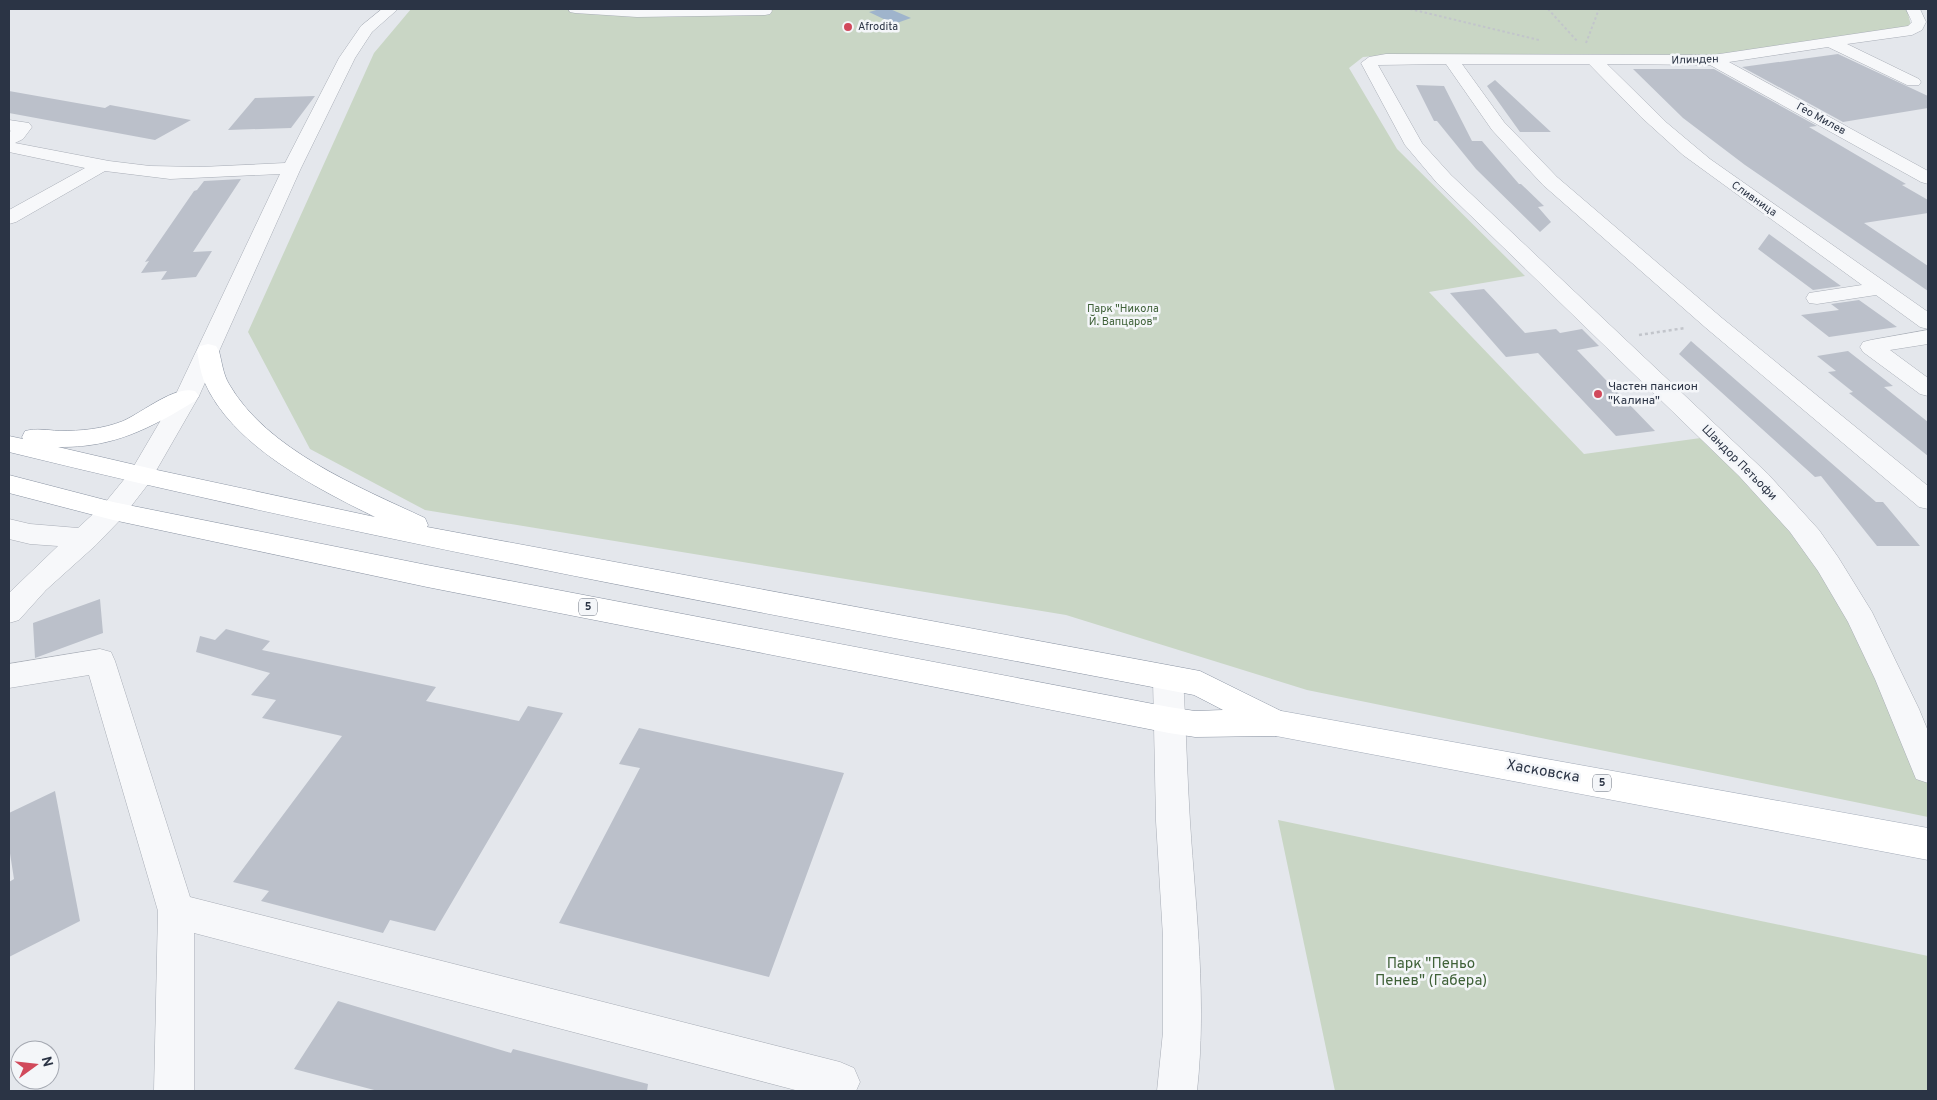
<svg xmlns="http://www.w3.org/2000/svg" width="1937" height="1100" font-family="Overpass,sans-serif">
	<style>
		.green { fill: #c9d6c5 }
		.water { fill: #9fb4cc }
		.building { fill: #bbc0ca }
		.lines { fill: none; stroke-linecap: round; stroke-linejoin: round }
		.minor-casing { stroke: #a9aeb7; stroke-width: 1 }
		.major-casing { stroke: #a3abb8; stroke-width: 1 }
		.highway-casing { stroke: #8b94a3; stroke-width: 1 }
		.path-far1 { stroke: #c2c5cb; stroke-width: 2; stroke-dasharray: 2.5 2.5; stroke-linecap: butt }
		.path { stroke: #c2c5cb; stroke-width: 2.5; stroke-dasharray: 3 3; stroke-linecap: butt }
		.minor { fill: #f7f8fa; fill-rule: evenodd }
		.major { fill: #fff; fill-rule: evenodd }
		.highway { fill: #fff; fill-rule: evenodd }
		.poi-dot { fill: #d1495b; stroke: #f4f6f9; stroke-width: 2 }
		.labels { text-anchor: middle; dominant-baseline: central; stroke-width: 5; stroke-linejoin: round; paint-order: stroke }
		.far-poi-label { font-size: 11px; fill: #2b3445; stroke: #f4f6f9; text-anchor: start }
		.far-street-label { font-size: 11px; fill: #2b3445; stroke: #f4f6f9 }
		.far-park-label { font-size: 11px; fill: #3f6138; stroke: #f4f6f9 }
		.shield { fill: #f4f6f9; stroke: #676e7b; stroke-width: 1 }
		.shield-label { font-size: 11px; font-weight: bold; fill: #2b3445 }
		.poi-label { font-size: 12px; fill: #2b3445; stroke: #f4f6f9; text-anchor: start }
		.street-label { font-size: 12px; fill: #2b3445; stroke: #f4f6f9 }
		.near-street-label { font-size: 15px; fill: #2b3445; stroke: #f4f6f9 }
		.near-park-label { font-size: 15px; fill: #3f6138; stroke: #f4f6f9 }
	</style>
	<rect width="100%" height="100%" fill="#e4e7ec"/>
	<path class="green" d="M411,9H1907L1911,26L1826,41L1702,56L1386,55L1363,57L1349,68L1397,149L1525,276L1429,292L1584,454L1708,437L1817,556L1897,711L1928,783V817L1307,690L1066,615L425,510L310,449L248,332L374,53Z
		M1278,820L1928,956V1091H1335Z"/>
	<path class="water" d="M880,9H890L911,18L894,24L869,12Z"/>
	<path class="building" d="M1838,54L1928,96V108L1843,122L1742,67Z
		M1633,69H1714L1817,126L1809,127L1906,184L1902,185L1928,200V213L1864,223L1928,266V291L1745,165L1683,118Z
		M1495,80L1551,132H1520L1487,86Z
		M1416,85L1444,86L1472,141H1482L1519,184H1521L1544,206L1538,207L1551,222L1540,232L1476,169L1437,121H1434Z
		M9,91L105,108L110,105L191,120L155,140L9,113Z
		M315,96L291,128L228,130L255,98Z
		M241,179L193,252L212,251L196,277L161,280L167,271L141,273L149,261L145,262L194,191L197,190L204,181Z
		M1769,234L1841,286L1813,290L1758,249Z
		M1484,289L1525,333L1556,329L1560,333L1582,329L1599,346L1577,350L1655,431L1616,436L1538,353L1506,357L1450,293Z
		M1859,300L1897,327L1829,337L1801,315L1839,310L1831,304Z
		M1691,341L1876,502H1883L1920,546H1877L1821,476L1815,477L1679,354Z
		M1848,351L1893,386L1884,387L1928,422V456L1849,393L1853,392L1828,372L1836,371L1817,356Z
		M100,599L103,633L35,658L33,623Z
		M226,629L270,641L262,650L436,687L426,701L519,721L528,706L563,713L435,931L390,920L383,933L261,901L269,891L233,882L342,736L262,718L276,700L251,695L270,673L196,652L200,636L215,640Z
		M639,728L844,773L769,977L559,923L640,768L619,764Z
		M55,791L80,921L9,957V882L14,879L9,847V813Z
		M338,1001L511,1053L513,1049L648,1084L647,1091H378L294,1069Z"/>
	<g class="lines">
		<g class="minor-casing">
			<path id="minor" d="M382,9H398L372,32L355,58L301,168L199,396L149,483L122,518L96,545L46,590L19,620L9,623V593L58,546L30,544L9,539V519L30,524L78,528L104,504L131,471L175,396L280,174L170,179L105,171L16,222L9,224V210L85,168L9,152V132L11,131L9,130V120L29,123L32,127L23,139L15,143L109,161L150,166L201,167L285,163L339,58L361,26Z
				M568,9H771L772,11L770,14L765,15L637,17L575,13L570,12Z
				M1906,9H1920L1926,22L1922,30L1912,35L1847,44L1919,79L1921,82L1919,85H1907L1828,47L1729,62L1928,171V184L1921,182L1710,65L1607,64L1667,123L1710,159L1928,312V329L1920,327L1876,295L1817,304L1809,303L1806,298L1809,293L1862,285L1683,155L1641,117L1589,64H1462L1504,122L1557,177L1722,318L1928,486V509L1919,507L1706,328L1543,185L1492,130L1446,64L1378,65L1422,143L1451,175L1768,474L1819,530L1838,557L1872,612L1919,709L1928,731V783L1916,779L1875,679L1848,622L1818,571L1790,532L1739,476L1437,183L1405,145L1361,63L1369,57L1386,54L1713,55L1908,26L1912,22Z
				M1928,330V344L1890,350L1928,378V396L1920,394L1863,352L1860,347L1863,342L1871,340Z
				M100,649L111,652L115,661L190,897L840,1062L854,1068L860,1082L856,1091H799L194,933V1091H154L158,911L89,675L9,688V664Z
				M1168,666L1179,669L1183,678C1186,726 1187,774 1190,822C1196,912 1207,1001 1197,1091H1157L1163,1032V937L1156,821L1153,678L1157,669Z"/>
		</g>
		<g class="major-casing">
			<path id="major" d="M1276,710L1928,828V860L1276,736L1265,732L1260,723L1265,714Z"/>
		</g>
		<g class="highway-casing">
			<path id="highway" d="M208,344L216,346L219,351C222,362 223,374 229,384C267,450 359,487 425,518L428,525L427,527L1200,671L1287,714L1292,723L1287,732L1276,736L1195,737L1169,733L427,587L113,520L9,493V475L113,502L427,565L1169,707L1195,711L1223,710L1194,695C798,619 401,548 9,452V436L23,439L22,437L25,431C37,428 47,430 59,431C81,431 103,429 123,421C143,412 175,385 195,391L199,396L195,401C149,429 113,448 58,447L157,470L375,517C316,488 231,445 204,381C200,371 199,361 197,351L200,346Z"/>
		</g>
		<path class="path-far1" d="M1410,9L1539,40
			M1548,9L1578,42
			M1586,43L1599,9"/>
		<path class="path" d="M1639,335L1685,328"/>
		<use href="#minor" class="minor"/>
		<use href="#major" class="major"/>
		<use href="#highway" class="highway"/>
	</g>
	<g class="poi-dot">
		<circle cx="848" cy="27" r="5"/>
		<circle cx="1598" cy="394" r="5"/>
	</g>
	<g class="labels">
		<g class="far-poi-label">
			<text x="858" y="27">Afrodita</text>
		</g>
		<g class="far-street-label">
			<text transform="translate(1695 60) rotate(-2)">Илинден</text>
			<text transform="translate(1821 119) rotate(29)">Гео Милев</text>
			<text transform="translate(1754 199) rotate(35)">Сливница</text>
		</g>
		<g class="far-park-label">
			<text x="1123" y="309">Парк "Никола<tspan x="1123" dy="13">Й. Вапцаров"</tspan></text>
		</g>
		<g class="shield">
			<rect x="579" y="598.5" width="18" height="17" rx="4"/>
			<rect x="1593" y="774.5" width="18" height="17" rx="4"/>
		</g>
		<g class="shield-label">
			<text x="588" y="607">5</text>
			<text x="1602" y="783">5</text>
		</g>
		<g class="poi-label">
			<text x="1608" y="387">Частен пансион<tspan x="1608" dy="14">"Калина"</tspan></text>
		</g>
		<g class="street-label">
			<text transform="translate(1739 463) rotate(45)">Шандор Петьофи</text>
		</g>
		<g class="near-street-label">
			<text transform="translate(1543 772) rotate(10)">Хасковска</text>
		</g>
		<g class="near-park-label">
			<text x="1431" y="964">Парк "Пеньо<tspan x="1431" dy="17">Пенев" (Габера)</tspan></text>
		</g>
	</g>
	<rect width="1937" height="1100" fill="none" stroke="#2b3445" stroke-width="20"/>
	<g transform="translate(35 1065) rotate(75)"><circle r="24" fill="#f4f6f9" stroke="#a4a8b1"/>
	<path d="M0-4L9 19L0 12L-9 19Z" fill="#d1495b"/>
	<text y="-8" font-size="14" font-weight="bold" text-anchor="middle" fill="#2b3445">N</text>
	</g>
</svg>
